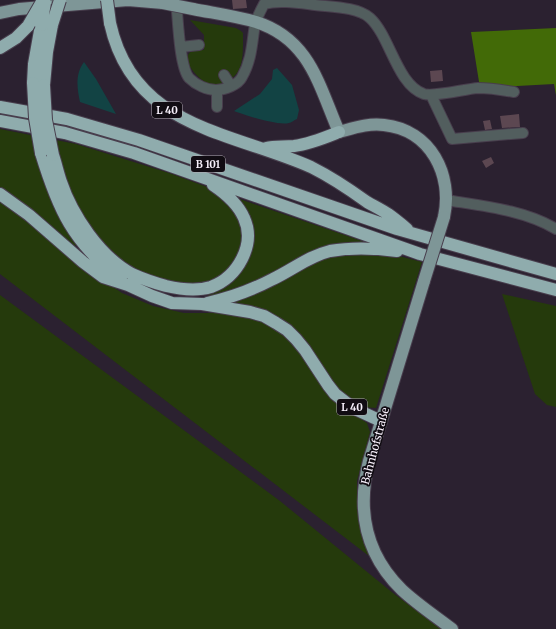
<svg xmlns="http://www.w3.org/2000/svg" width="556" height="629" font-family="Merriweather,serif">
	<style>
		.green { fill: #253a0c }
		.forest { fill: #426a07 }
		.water { fill: #124344 }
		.building { fill: #5c4751 }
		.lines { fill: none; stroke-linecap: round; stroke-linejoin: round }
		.minor-casing { stroke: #483e4d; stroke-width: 12 }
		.major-casing { stroke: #483e4d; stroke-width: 14 }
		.highway-casing { stroke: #483e4d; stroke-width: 14 }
		.minor { stroke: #525e5e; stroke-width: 10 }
		.major { stroke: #7e9697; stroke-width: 12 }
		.highway { stroke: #8facad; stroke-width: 12 }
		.major-bridge-casing { stroke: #483e4d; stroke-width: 14; stroke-linecap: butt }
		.highway-bridge-casing { stroke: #483e4d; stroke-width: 14; stroke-linecap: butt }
		.major-bridge { stroke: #7e9697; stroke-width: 12 }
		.highway-bridge { stroke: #8facad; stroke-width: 12 }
		.labels { text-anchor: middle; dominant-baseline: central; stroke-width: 3.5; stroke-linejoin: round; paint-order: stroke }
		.shield { fill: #110c13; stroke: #b3acb6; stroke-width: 1 }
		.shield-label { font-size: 10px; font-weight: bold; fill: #f8f1fc }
		.street-label { font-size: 11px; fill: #f8f1fc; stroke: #110c13 }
	</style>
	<rect width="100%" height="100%" fill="#2b2130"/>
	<path class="green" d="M190,20L236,28L241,31L243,33C243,45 244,64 237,73C217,97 197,81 186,60C190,48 193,50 204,50V35Z
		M0,129L76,144L169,173L248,202L362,241L371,251L391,254L422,262L376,408L362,407L353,402L335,387L303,340L207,295L193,284L154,279L123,261L93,233L73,247L0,191Z
		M0,201L22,215L90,271L122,293L153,306L184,313H216L248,315L275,328L291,342L339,404L367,423L370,432L357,481V504L361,533L369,556L0,274Z
		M502,294L556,306V407L547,405L535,394Z
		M0,295L280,501L393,593L441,629H0Z"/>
	<path class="forest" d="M556,28V95L554,84L480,88L471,32Z"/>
	<path class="water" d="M84,62L96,79L116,114L80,102C77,88 75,74 84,62Z
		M277,68L292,85L299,110L297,119C294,120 291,123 289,123C277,126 245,115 234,111L260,94L272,79L273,70Z"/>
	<path class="building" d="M232,0H246L247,8L233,9Z
		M442,70L443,81L431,82L430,71Z
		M519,114L520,127L502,128L500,116Z
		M490,120L492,129L485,130L483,121Z
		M491,157L494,163L486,168L482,161Z"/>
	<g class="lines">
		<g class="minor-casing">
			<path id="minor" d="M176,0C178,17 179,66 189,78C196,85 207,90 216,90C225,90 238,85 242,77C252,60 252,42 255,24C257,17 261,10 264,4C279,0 298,3 315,5C331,7 358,7 370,18C390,36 397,85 424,94C434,97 465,89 478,88C490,88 502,90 514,92
				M181,47L199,45
				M224,75L231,86
				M431,95L452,139L523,133
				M217,107V90
				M446,200C483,206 524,210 556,229"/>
		</g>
		<g class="major-casing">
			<path id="major" d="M193,9C213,13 235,16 256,22C310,39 319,86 339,132C354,128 368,123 384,125C431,130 453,175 444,217
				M0,13L19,9L128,0L163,3
				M424,281L369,461C357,509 365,554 402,590C417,604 435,616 452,629"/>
		</g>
		<g class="highway-casing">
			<path id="highway" d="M110,23C133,128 229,131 311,167C331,177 349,189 367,202C374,206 382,210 388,214C395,219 401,224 407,229
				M0,48L16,38L28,26
				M33,83L34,64L41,25
				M44,85L47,52L52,25
				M0,107L67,119L139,140L397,229L556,274
				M0,121L65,133L134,153L420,254L556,290
				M266,148C275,146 284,147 294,146C310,144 324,138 339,132
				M41,153C58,209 73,243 121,279
				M53,155C56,164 58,173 61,182C72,215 100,257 132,274C143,279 155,283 166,286C179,289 198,291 211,287C238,277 256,244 244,218C238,204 225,193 213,185
				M0,194L29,215L83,262L103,277L128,285L152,296L172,303L202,304L250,312L264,316L276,323L287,330L296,339L305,350L328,385L335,394L353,408L381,421
				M207,303C230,298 252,290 273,279C292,270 309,256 330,251C353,247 374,248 397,251"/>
		</g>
		<use href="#minor" class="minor"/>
		<use href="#major" class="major"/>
		<use href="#highway" class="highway"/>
		<g class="major-bridge-casing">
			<path id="major-bridge" d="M163,3L193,9
				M424,281L444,217"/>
		</g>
		<g class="highway-bridge-casing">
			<path id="highway-bridge" d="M107,0L110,23
				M41,25L45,3
				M52,25L60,0
				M28,26L43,0
				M33,83L35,118L41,153
				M44,85L46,120L53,155"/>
		</g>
		<use href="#major-bridge" class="major-bridge"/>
		<use href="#highway-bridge" class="highway-bridge"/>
	</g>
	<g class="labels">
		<g class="shield">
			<rect x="152" y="102" width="30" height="16" rx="3"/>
			<rect x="191" y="156" width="34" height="16" rx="3"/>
			<rect x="337" y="399" width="30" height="16" rx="3"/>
		</g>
		<g class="shield-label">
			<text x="167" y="110">L 40</text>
			<text x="208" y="164">B 101</text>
			<text x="352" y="407">L 40</text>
		</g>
		<g class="street-label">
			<text transform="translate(375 446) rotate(-75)">Bahnhofstraße</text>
		</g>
	</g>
</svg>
